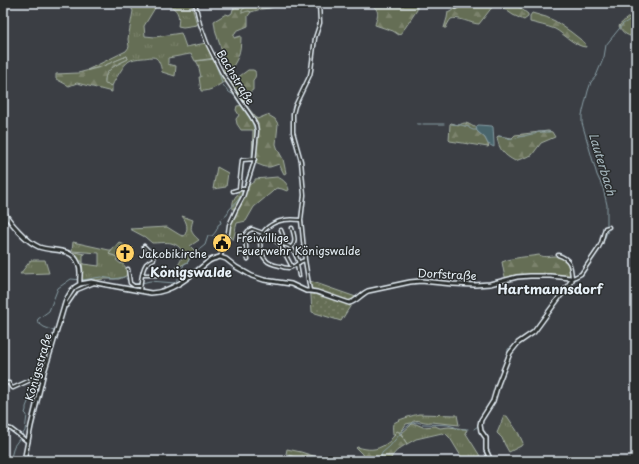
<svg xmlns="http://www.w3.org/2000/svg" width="639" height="464" font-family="'Playpen Sans',sans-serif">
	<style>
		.grass { fill: url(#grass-tufts); stroke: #a6b0a6 }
		.forest { fill: url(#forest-firs); stroke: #a6b0a6 }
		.cemetery { fill: url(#cemetery-stones); stroke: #a6b0a6 }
		.park { fill: url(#park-dots); stroke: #a6b0a6 }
		.water { fill: #48656c; stroke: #889da4 }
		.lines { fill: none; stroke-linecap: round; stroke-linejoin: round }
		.stream { stroke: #889da4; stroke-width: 1 }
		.street-casing { stroke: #e8f1f8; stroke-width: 5 }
		.secondary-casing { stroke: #e8f1f8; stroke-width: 6 }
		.street { stroke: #2a2d2e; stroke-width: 2 }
		.secondary { stroke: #2a2d2e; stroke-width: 3 }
		.labels { text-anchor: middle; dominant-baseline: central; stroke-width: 3; stroke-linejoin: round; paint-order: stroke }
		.street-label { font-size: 11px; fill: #e8f1f8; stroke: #2a2d2e }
		.poi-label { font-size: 11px; fill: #e8f1f8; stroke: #2a2d2e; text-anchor: start }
		.water-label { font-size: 12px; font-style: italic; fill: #a8b9c0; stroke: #2a2d2e }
		.quarter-label { font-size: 13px; font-weight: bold; fill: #e8f1f8; stroke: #2a2d2e }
	</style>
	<defs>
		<pattern id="grass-tufts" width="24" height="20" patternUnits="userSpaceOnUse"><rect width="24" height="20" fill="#656e54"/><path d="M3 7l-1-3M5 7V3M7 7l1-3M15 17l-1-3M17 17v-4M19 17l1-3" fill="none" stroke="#7b836d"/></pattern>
		<pattern id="forest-firs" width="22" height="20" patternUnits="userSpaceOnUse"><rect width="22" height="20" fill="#656e54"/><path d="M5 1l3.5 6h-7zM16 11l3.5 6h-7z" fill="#7b836d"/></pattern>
		<pattern id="cemetery-stones" width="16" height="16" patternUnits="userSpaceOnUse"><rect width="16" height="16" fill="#656e54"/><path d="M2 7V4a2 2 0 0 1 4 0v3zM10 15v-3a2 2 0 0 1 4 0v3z" fill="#7b836d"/></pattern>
		<pattern id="park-dots" width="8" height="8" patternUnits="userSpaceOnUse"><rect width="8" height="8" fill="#656e54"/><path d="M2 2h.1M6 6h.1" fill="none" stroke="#7b836d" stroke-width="1.8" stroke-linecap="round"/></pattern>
	</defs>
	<rect width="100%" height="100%" fill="#3b3e44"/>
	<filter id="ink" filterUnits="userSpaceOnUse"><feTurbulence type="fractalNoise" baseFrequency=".025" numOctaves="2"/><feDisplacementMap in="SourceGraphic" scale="8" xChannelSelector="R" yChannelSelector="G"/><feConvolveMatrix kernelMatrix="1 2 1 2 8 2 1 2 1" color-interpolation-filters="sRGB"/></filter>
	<g filter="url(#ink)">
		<path class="grass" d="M129,3H158L144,26L145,36L155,37L181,33L186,47L206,43L215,58L195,61L192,55L190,54L168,58V64L176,66L175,76L162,72C161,68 160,61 156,58C152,56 147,58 143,58C129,59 127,61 120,72C117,77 114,81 112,86L105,84C103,69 117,65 128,59L127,56L101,67L87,70L126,51L129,47L128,39L133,11Z
			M167,3H190L192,6L197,25L183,27L178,26C180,15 178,9 166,4Z
			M251,3H283L270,8L261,9L251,12L249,11L242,14L241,10Z
			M215,59L225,81C219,85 210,92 201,91L199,77H201L198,64L196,61Z
			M217,167L228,173L226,187L213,189Z
			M182,216L193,220C190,230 190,232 199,240L190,246L195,251L190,256L188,262L176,268C184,258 186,247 171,243C168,242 156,243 152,243L145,237L130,229L167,227L180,235L184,236C189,229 187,222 182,216Z
			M73,242L109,250H112L109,254L115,256L118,258L116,260L121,264L122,263C126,267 128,270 126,276L119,279H104L83,282L81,278L83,272L82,261H80L71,253L74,252L85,254L83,255V264L99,266V253L72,251Z
			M31,260H45L49,273L20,274Z
			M419,414L457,415L459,425L431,422C424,424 417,417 411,423L406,424L401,432H396L393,435C393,432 392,426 393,424C396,420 414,415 419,414Z
			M504,416H507L519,434L523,443L521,446L509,452L505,445L502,438L497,433Z
			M412,424H416L423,427L435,426L440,428L449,427L466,429L467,431L465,432L480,456L476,461H464L450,438L445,433V434L442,433L416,439L407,444L401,434Z
			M287,449L301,452L329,461H306L286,454Z"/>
		<path class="forest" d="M243,3H251L242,10V13C246,12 247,10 251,12L248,16V26L236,31L234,35V38L241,36C241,53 238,60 228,73L224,72C223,65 223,59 222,52C219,41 215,33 214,21L226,14L229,15L232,13L233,9Z
			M371,3H412L417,7V10L405,28L399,35L393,31L375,25C377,16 381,10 371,5Z
			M468,3H514L528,14V17L524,20L513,15L500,6L495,5L493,6L479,24C472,24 457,16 451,19C449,21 447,25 446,28H444L447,18L448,12H450L458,6Z
			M532,13L546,17L555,21L571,32L585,43L586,47C576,47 564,34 555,29C547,26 538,24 530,22V16Z
			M636,14V37C629,37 622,33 619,26C623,21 630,15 636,14Z
			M127,56L128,59C118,64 103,69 105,84L112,86V92L77,83L69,86L56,79V74L78,73L101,67Z
			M248,70H253L255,71C256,75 256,77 253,80V90L246,94L244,103L241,102L229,84Z
			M246,105L257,119L267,115L270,116L275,119L278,124L276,144L278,150L283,159L286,173L284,174L279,164L270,167H265L255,163L252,158L253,130H241L237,124L236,119L239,115L236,110L237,106Z
			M451,123L455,124L458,126C465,121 467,123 474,127L476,126L477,131L485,138L489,146L488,147L450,141L449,140L450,124Z
			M548,131L552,132L555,137L541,143L532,155L515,161C504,155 499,150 497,137L498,136L512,138L515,135Z
			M277,177C283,179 288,184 289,190L287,191L282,189L277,188L275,189L272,192L254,207L246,221L237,223C235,229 235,234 233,240C223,233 231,221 234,212C228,196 244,189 255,181V179Z
			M539,255C545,258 549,256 555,256C569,254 570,267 571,277L535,276L506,280L504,273L502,262C514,257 527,257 539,255Z
			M397,431L399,432L407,444C400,448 392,453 390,461H366L362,454L356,448L357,447C369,450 375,451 386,444C387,443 391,441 391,439C394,437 394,434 397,431Z"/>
		<path class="cemetery" d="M119,242L126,246L122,254L126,257L122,262L115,256L109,254Z"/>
		<path class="park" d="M310,281L356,297L341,321L312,312Z"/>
		<path class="water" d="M478,125L492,126L493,127L494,143V147L488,144L485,138L477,131L476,127Z"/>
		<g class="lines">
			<path class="stream" d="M196,11V16L201,30
				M202,32L206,44
				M212,55C215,65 220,73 222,83
				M417,124H421
				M423,124H444
				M451,124L461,125L469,127V128L473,130H476
				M499,136L512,139L532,134H535L538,132H550
				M598,251L602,245L608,230L607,224V205L603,188L597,175L582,123V115L588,91L591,82L596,76L604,57L606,45L623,24L636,16
				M178,275L181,272L184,264L188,262L191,256L205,245L208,236H212C215,233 218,229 218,225L221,223L220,220L227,215L229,210L238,200L241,195L252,162L255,131L252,122L234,95L229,92L223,85
				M126,278C128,283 134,285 140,283
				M142,283L150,281L175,283L177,280V278
				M549,314L574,281L581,275
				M55,333L54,331L44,327L37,322L38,319L49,311L58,288L71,279L82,280L101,277L114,279L124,277
				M508,355V349L513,347
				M474,429L478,426L479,421
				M10,461L14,446L25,431L27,415L25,413L26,410V407L32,392C31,387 30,383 34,379V372L44,365L53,338
				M380,461L382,453L390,446L404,429L412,423L417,422L423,424L448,425L455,427L458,429H468"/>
			<g class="street-casing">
				<path id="street" d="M195,3L200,24L207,43L222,73L240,100L251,116L256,125L257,131L254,162L243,197L236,210L229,225L227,240L220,257
					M456,7L462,3
					M239,189L242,160L255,159
					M233,191L240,189H246
					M301,220C289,219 278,219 268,227C258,234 258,251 266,260C269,264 275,265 280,266C282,267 287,268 289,268C295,267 299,261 305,260
					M281,230L286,244
					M280,244C293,244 294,252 299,263
					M291,247C297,243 294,235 292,228
					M558,255C571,259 571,266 572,278L575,277L581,274L598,249L601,243L605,228L609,227
					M248,259L247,258L245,235L248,231L252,229L263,233L280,244L292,267
					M297,265L299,276
					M128,269L130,283L134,286H140
					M142,275H162L163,273
					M140,291C141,283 141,271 146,264C148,262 151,260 154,259L153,255L144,246
					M310,291L305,260L301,220L304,195L301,161L293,132V114L295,106L310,75L311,70L315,38L320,23L319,3
					M64,306H66L77,290L94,283
					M5,383H9L11,387L13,388L35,378L42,379
					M3,427L11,429L28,442"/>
			</g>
			<g class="secondary-casing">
				<path id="secondary" d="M3,210C9,222 27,242 39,247C52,252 72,247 78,263C82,270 79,276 80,284
					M24,461L31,426L44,372L52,347L66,300L72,290L75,287L80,284L91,282L151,293C173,292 192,275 209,261L213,259L220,257L226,259L236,267L252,276L264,280L291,284L306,291H310L317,292L349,303C356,302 361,294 368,291L410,282L421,281L453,284L475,285L490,284L517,277L530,276H550L571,278L572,280L534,332L518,343L510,353L498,384L493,401L481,420L480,425L481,431L486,438V450L491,461"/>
			</g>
			<use href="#street" class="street"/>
			<use href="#secondary" class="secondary"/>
		</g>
	</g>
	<defs>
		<g id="civic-disc" transform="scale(1)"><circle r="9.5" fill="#ffd166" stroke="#2a2d2e"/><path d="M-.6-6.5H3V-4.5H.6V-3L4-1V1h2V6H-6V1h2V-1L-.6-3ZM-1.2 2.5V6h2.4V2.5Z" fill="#111"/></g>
		<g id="church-disc" transform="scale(1)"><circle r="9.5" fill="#ffd166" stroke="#2a2d2e"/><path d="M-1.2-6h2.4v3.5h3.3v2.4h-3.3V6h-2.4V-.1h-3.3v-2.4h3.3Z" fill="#111"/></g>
	</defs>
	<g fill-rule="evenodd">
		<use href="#civic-disc" x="222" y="243"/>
		<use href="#church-disc" x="125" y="253"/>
	</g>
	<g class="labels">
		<g class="street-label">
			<text transform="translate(236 77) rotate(59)">Bachstraße</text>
			<text transform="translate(447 274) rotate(3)">Dorfstraße</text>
			<text transform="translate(38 367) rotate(-74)">Königsstraße</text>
		</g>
		<g class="poi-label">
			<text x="236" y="237">Freiwillige<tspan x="236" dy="13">Feuerwehr Königswalde</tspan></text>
			<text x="139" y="253">Jakobikirche</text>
		</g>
		<g class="water-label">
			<text transform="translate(603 164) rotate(73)">Lauterbach</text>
		</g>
		<g class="quarter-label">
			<text x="191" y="271">Königswalde</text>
			<text x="550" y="288">Hartmannsdorf</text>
		</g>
	</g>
	<rect width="639" height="464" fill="none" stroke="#2a2d2e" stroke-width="16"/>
	<rect x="8" y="8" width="623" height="448" fill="none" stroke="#e8f1f8" stroke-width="1.5" filter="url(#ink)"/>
</svg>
